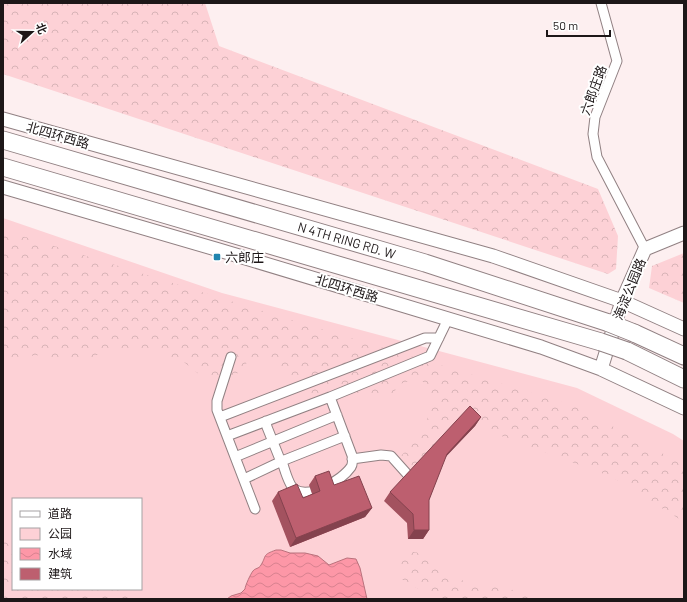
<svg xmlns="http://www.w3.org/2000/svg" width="687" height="602" font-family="Barlow,'Noto Sans SC',sans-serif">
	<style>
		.green { fill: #fdd1d6; fill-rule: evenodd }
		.forest { fill: url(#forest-crowns) }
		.water { fill: url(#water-waves); stroke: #ba717c }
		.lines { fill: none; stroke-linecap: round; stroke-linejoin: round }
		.street-casing { stroke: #918183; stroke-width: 11 }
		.secondary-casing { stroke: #918183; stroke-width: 15 }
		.highway-casing { stroke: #918183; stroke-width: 19 }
		.street { stroke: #fff; stroke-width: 9 }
		.secondary { stroke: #fff; stroke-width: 13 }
		.highway { stroke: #fff; stroke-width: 17 }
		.highway-bridge-casing { stroke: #918183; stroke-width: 19; stroke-linecap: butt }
		.highway-bridge { stroke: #fff; stroke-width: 17 }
		.wall { fill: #a3525f }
		.shaded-wall { fill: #84424e }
		.building { fill: #bd5f6f; stroke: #84424e }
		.poi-dot { fill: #2085af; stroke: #fff; stroke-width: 1.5 }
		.labels { text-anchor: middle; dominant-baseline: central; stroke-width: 4; stroke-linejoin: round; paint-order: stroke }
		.street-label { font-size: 13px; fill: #1d1718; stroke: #fff }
		.poi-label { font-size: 13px; fill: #1d1718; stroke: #fff; text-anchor: start }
	</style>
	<defs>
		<pattern id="forest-crowns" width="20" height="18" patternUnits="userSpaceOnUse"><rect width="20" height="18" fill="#fdd1d6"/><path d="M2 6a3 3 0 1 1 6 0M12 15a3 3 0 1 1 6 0" fill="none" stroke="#d8b3b7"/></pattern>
		<pattern id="water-waves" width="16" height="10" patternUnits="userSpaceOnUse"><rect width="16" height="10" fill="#fd97a7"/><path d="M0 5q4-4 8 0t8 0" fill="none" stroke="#d8818f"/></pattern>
	</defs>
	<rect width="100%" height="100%" fill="#fdeff0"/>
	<path class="green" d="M3,218L222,293L577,388L673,434L684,441V599H3ZM13,499H141V589H13Z"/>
	<path class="forest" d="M3,3H205L219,46L598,189L618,236L616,269L608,274L3,74Z
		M3,230L285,318L575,406L684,465V522L612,477L480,428L464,415L411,471L398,477L399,458L422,434L430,411L431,396L426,384L418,378L400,384L391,396L309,395L270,361L251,357L240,372L224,380L200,375L185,363L163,356L147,349L108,350L80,363L42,355L3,358Z
		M684,253V303L649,288L652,266Z
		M3,540L13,543V589H131L132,599H3Z
		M405,550L424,554L442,569L469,584L497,583L533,599H436L401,579L395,559Z"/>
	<path class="water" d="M276,550H281L290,553H305L318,556L329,565L347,558L356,559L360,568L367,599H227L231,596L241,593L245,589C245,586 251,573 253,571C255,568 259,569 261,565C267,555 262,555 276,550Z"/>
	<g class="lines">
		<g class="street-casing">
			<path id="street" d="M601,3L617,61L595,117L593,134L597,157L645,249
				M231,357L217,401V410L255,509
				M220,417L425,338H439
				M266,421L267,427L279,457L282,461L345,436
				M227,436L330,397L430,356L448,319
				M235,457L337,415
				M352,459L381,455L391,456L408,475
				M244,479L282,461C284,468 289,485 294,489C309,500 342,480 351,467C353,464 352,461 353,458L330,397"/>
		</g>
		<g class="secondary-casing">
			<path id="secondary" d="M3,119L493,256L622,301L684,329
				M3,187L219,250L541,347L601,369L684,408
				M601,369L622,301L645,249L684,233"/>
		</g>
		<g class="highway-casing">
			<g id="highway">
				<path id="s1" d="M3,140L425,263L609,323"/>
				<path d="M3,167L601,342"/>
				<path d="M634,333L684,356"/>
				<path d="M627,351L684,379"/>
			</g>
		</g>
		<use href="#street" class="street"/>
		<use href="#secondary" class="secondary"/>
		<use href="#highway" class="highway"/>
		<g class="highway-bridge-casing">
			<path id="highway-bridge" d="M609,323L634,333
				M601,342L627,351"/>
		</g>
		<use href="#highway-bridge" class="highway-bridge"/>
	</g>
	<path class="wall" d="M481,417L475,426L445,457L429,500V530L423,539H408L407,523L384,501L390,492Z
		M315,476L334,485L372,508L365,517L290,547L272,501L278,492L303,498L312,494L309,485Z"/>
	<path class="shaded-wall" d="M481,417L475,426L441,462L447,454Z
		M372,508L365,517L290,547L296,538Z
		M414,530H429L423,539H408Z"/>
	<path class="building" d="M470,406L481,417L447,454L429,500V530H414L413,514L390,492Z
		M329,471L334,485L359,476L372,508L296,538L278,492L297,484L303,498L320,491L315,476Z"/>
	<rect class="poi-dot" x="213" y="253" width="8" height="8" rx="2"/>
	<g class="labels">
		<g class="street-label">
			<text transform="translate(593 90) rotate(-70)">六郎庄路</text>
			<text transform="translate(58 135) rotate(16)">北四环西路</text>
			<text stroke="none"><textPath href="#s1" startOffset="358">N 4TH RING RD. W</textPath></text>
			<text transform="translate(347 288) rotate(17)">北四环西路</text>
			<text transform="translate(629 289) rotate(-68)">海淀公园路</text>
		</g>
		<g class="poi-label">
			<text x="225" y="257">六郎庄</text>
		</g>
	</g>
	<rect width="687" height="602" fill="none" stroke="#1d1718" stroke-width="8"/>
	<rect x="12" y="498" width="130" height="92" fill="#ffffff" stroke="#a5a2a3"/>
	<rect x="20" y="511" width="20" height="6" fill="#ffffff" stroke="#a5a2a3"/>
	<text x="48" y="518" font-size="12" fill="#1d1718">道路</text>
	<rect x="20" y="528" width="20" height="12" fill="#fdd1d6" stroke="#a5a2a3"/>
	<text x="48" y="538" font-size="12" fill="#1d1718">公园</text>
	<rect x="20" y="548" width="20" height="12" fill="url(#water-waves)" stroke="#a5a2a3"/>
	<text x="48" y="558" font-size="12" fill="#1d1718">水域</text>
	<rect x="20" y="568" width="20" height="12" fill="#bd5f6f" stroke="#a5a2a3"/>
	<text x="48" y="578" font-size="12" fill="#1d1718">建筑</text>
	<g transform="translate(32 32) rotate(69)" stroke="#ffffff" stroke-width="3" paint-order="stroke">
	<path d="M0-3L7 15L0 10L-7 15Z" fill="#1d1718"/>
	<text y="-6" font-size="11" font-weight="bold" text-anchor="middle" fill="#1d1718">北</text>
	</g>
	<path d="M547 30v6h63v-6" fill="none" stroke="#1d1718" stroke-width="2"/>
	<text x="553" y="30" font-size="12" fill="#1d1718" stroke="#ffffff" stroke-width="3" paint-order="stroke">50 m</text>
</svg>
